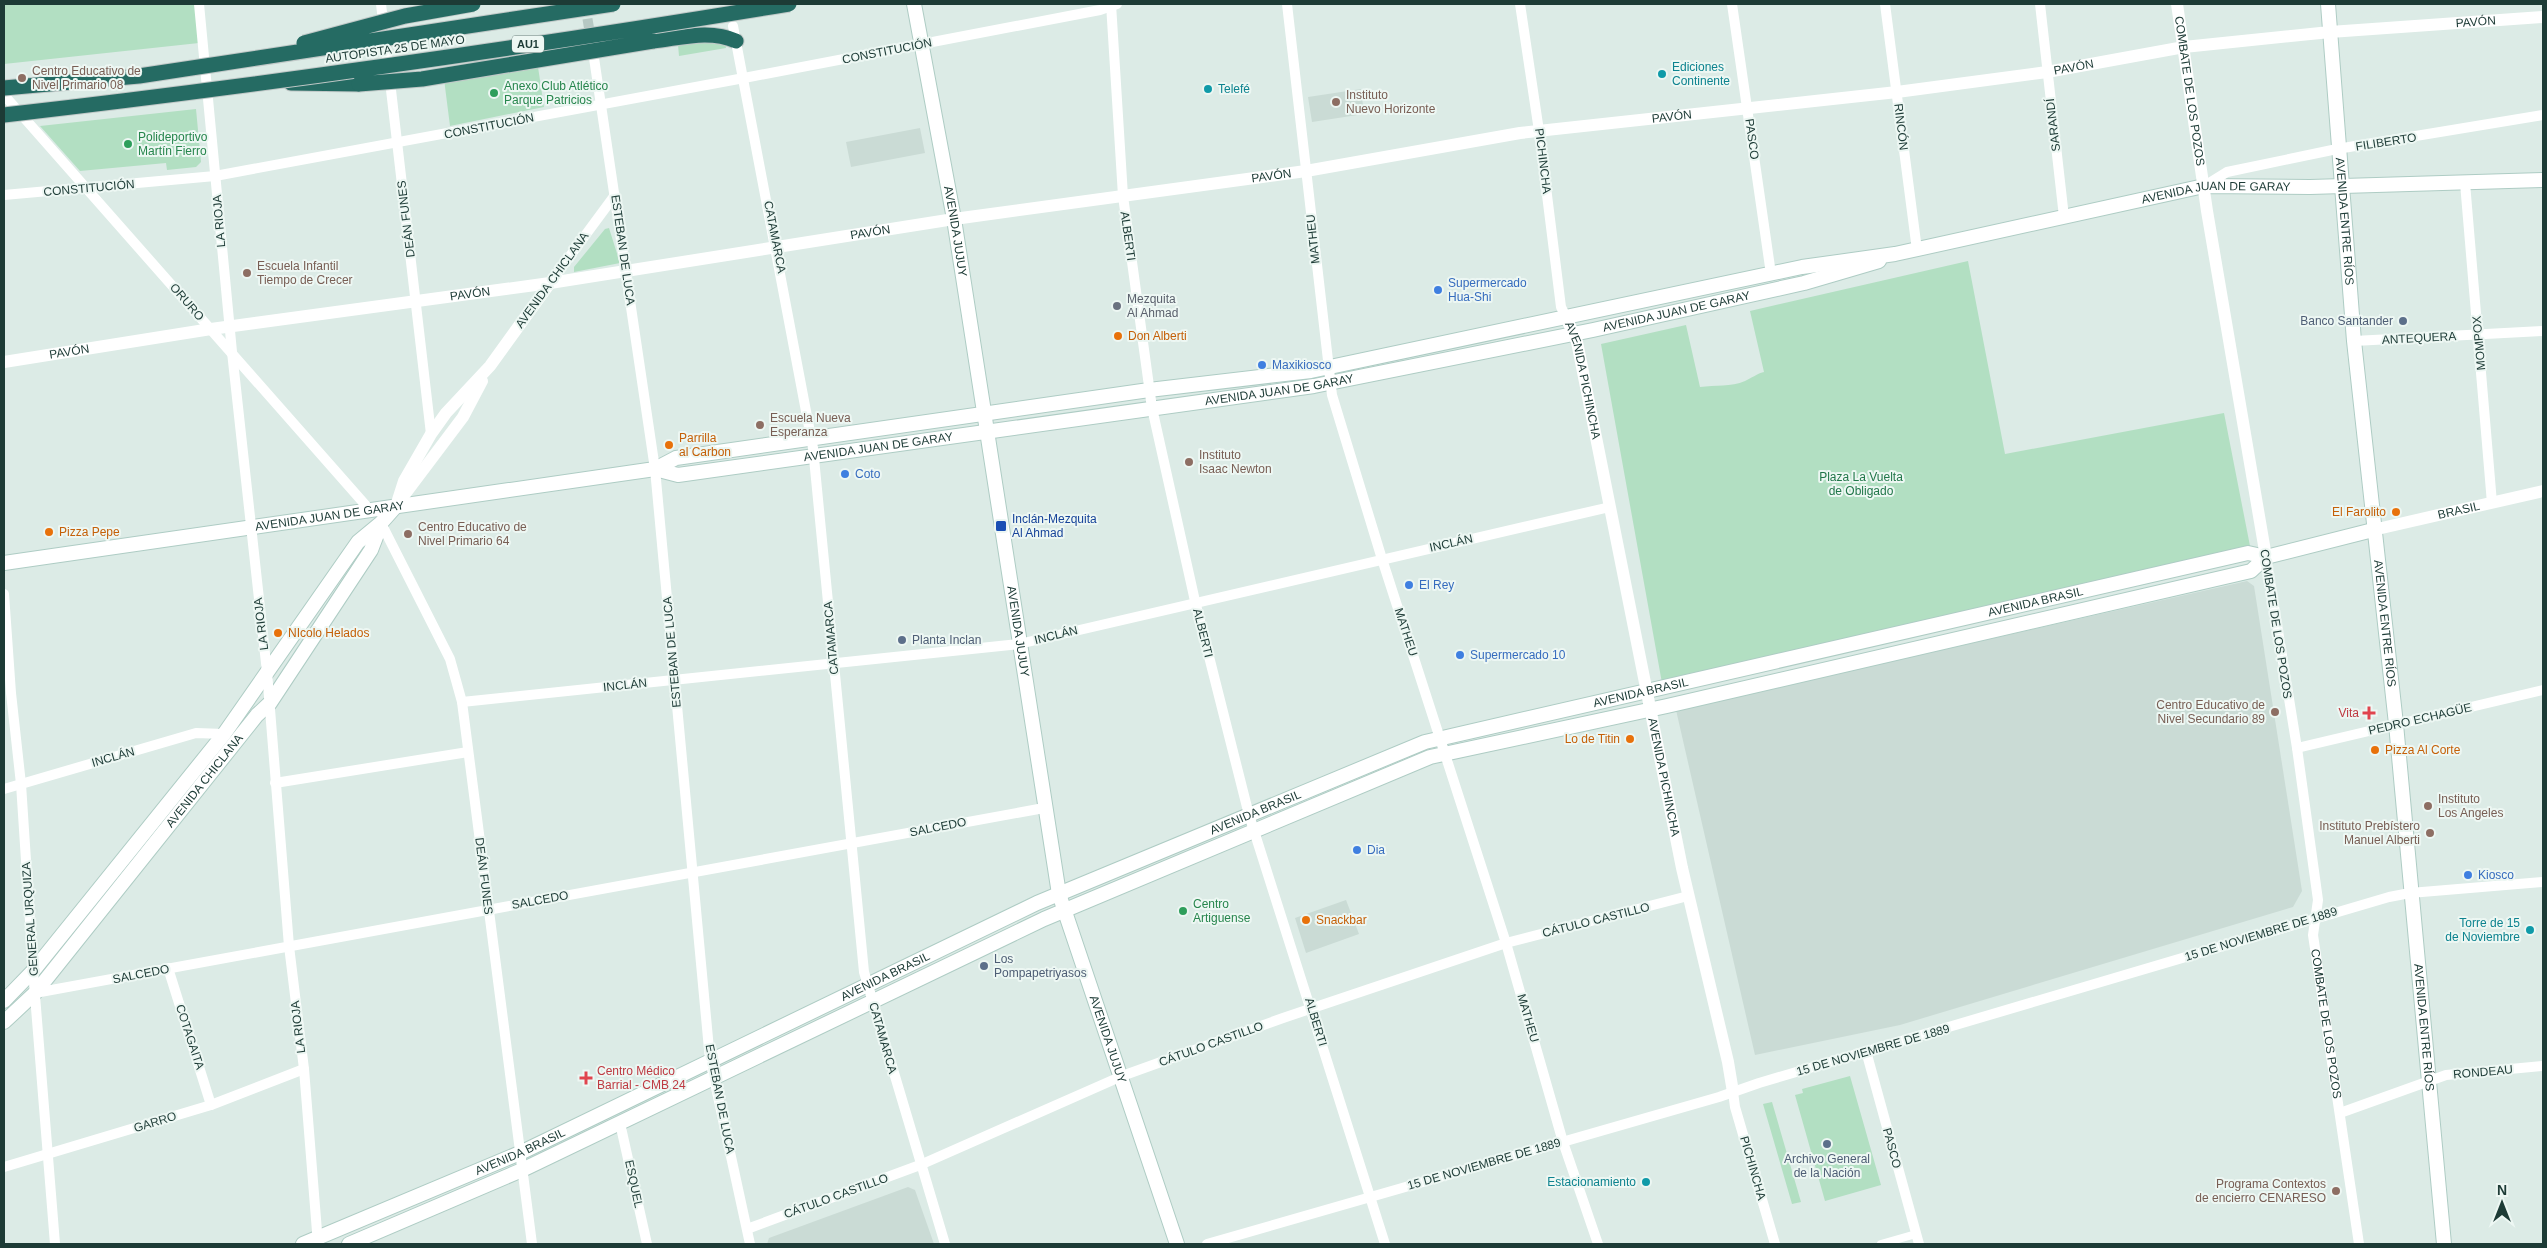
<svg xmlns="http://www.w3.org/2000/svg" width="2547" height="1248" font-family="Arial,sans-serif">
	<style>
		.built { fill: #cadbd5 }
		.green { fill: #b2dfc2 }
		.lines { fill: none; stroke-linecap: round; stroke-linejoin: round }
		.minor-tunnel { stroke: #b6c8c3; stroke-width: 10; stroke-dasharray: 10 5; stroke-linecap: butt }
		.secondary-casing { stroke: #aeccc4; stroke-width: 16 }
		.motorway-casing { stroke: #c0c8c7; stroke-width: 17 }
		.pedestrian { stroke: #fff; stroke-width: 8 }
		.minor { stroke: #fff; stroke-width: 10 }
		.tertiary { stroke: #fff; stroke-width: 12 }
		.secondary { stroke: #fff; stroke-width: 14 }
		.motorway { stroke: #256b63; stroke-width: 15 }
		.motorway-bridge-casing { stroke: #c0c8c7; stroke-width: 17; stroke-linecap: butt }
		.motorway-bridge { stroke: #256b63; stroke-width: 15 }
		.culture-dot { fill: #0f9aa8; stroke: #edf7f3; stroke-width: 2 }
		.education-dot { fill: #8d6e63; stroke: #edf7f3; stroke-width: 2 }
		.leisure-dot { fill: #2e9e5b; stroke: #edf7f3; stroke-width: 2 }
		.shop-dot { fill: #3f7fe0; stroke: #edf7f3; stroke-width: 2 }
		.worship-dot { fill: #6b7280; stroke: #edf7f3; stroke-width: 2 }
		.service-dot { fill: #5c6f8a; stroke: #edf7f3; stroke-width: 2 }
		.food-dot { fill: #e8710a; stroke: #edf7f3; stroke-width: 2 }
		.transit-dot { fill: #1a4fb4; stroke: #edf7f3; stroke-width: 2 }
		.health-dot { fill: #e0444e; stroke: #edf7f3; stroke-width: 2 }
		.labels { text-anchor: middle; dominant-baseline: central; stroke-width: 4; stroke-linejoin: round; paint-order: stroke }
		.shield { fill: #edf7f3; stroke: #5b736f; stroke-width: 1 }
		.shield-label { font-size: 11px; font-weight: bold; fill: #1d3b36 }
		.street-label { font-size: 12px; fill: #1d3b36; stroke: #edf7f3 }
		.culture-label { font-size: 12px; fill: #0d838f; stroke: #edf7f3; text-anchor: start }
		.education-label { font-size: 12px; fill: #785e54; stroke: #edf7f3; text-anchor: start }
		.leisure-label { font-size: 12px; fill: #27864d; stroke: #edf7f3; text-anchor: start }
		.shop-label { font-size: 12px; fill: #366cbe; stroke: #edf7f3; text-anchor: start }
		.worship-label { font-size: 12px; fill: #5b616d; stroke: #edf7f3; text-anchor: start }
		.service-label { font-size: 12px; fill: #4e5e75; stroke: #edf7f3; text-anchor: start }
		.food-label { font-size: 12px; fill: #c56008; stroke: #edf7f3; text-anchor: start }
		.park-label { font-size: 12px; fill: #22774a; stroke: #edf7f3 }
		.transit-label { font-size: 12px; fill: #164399; stroke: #edf7f3; text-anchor: start }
		.health-label { font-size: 12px; fill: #be3a42; stroke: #edf7f3; text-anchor: end }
	</style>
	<rect width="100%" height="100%" fill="#dcebe6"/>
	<path class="built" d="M1361,89L1364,114L1312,122L1308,97Z
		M920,128L925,153L851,167L846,142Z
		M2247,581L2254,586L2302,891L2293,907L1900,1025L1755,1055L1676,710Z
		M1346,900L1359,934L1306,953L1295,918Z
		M908,1187L915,1190L934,1244H767L769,1238Z"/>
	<path class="green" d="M4,4H195L199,43L4,64Z
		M710,39L725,43L726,48L679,56L678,45Z
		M538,67L544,107L450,126L444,79Z
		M196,109L201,162L196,167L167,170L166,163L80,171L40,126Z
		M609,228L620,263L574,272V267L605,229Z
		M1968,261L2005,454L2224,413L2250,546L1662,683L1601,344L1686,325L1700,387C1715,385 1731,387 1745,381C1752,378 1756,374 1764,372L1750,311Z
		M1850,1076L1881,1185L1825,1201L1795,1095L1803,1093L1802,1089Z
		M1772,1102L1801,1202L1792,1204L1763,1104Z"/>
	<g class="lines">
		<path class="minor-tunnel" d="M585,4L591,40"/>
		<g class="secondary-casing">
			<g id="secondary">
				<path id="s6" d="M914,4L954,219L1059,894L1177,1244"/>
				<path id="s7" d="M2328,4L2354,341L2396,724L2444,1244"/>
				<path id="s8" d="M655,469L678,475L1314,386L1593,330L1804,283L1879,261"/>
				<path id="s9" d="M4,563L655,469L676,458L1149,390L1311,371L1802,267L1895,254L2204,186L2310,187L2543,180"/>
				<path d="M4,1001L33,971L224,734L358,542L381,523L396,506"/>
				<path id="s10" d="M4,1022L35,993L257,715L270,703L371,550L381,524"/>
				<path id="s11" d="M303,1244L520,1153L1037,903L1425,742L2248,553L2266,557L2373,530"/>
				<path d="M349,1244L522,1170L1044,919L1430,757L1667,706L2251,571L2266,557"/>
			</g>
		</g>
		<g class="motorway-casing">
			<path id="motorway" d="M653,41C681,38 709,29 736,41
				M291,83L359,84"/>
		</g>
		<path class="pedestrian" d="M1881,1244L1916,1234"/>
		<g class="minor">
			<path d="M199,4L232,352L267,672L289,946L304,1069L318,1244"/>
			<path d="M381,4L431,434"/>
			<path d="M1111,4L1123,196L1152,408L1195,601L1249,815L1385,1244"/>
			<path d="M1287,4L1332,395L1382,559L1506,943L1563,1142L1598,1244"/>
			<path d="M1520,4L1539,131L1561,307L1566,317"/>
			<path d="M1732,4L1771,274"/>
			<path d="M1885,4L1917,250"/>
			<path d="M2040,4L2064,217"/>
			<path d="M733,26L813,448L864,972L945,1244"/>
			<path d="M594,58L655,469L710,1060L750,1244"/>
			<path d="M4,95L369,509"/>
			<path d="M2465,183L2492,503"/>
			<path d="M2206,185L2227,172L2337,149L2543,115"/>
			<path d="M4,195L215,176L744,78L1100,10L1117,4"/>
			<path d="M550,283L615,195"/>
			<path d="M2354,341L2543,331"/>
			<path d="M381,523L450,659L462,702L532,1244"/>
			<path id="s1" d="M2266,557L2297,748L2318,900L2313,935L2359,1244"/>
			<path d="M4,594L11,693L21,784L34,983L55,1244"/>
			<path d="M462,702L1019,644L1610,507"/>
			<path d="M2297,748L2543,690"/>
			<path d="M275,783L468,752"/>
			<path d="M4,789L196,733L224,734"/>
			<path d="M168,968L211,1105"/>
			<path d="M35,993L1044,808"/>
			<path d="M1866,1051L1919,1244"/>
			<path d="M1733,1092L1735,1107L1775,1244"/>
			<path d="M2340,1113L2446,1075L2543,1066"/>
			<path d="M620,1123L647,1244"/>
			<path d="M4,1167L211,1105L304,1069"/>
			<path d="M747,1229L920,1165L1122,1076L1283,1018L1506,943L1688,896"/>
			<path d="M1207,1244L1719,1097L1759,1083L2389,897L2410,893L2543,882"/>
		</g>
		<g class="tertiary">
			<path id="s2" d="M2177,4L2207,211L2266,557"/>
			<path id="s3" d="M1566,317L1577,342L1682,868L1728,1062L1733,1092"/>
			<path id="s4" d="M4,362L211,329L550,283L954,219L1306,171L1520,133L1897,92L2047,72L2184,47L2330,32L2543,17"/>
			<path d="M402,498L463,417L482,381"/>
			<path d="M396,506L404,481L431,434L446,413L490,366L550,283"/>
			<path id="s5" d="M2373,530L2543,491"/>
		</g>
		<use href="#secondary" class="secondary"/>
		<use href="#motorway" class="motorway"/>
		<g class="motorway-bridge-casing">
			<path id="motorway-bridge" d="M304,43L405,16L473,4
				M359,84L422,79L653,41
				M4,88L139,76L613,4
				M4,115C266,85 528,47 789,4"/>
		</g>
		<use href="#motorway-bridge" class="motorway-bridge"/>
	</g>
	<g class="culture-dot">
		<circle cx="1662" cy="74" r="5"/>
		<circle cx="1208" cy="89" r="5"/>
		<circle cx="2530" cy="930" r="5"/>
		<circle cx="1646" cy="1182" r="5"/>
	</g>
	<g class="education-dot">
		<circle cx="22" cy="78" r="5"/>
		<circle cx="1336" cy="102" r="5"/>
		<circle cx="247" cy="273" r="5"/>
		<circle cx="760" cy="425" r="5"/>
		<circle cx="1189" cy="462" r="5"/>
		<circle cx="408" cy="534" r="5"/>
		<circle cx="2275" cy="712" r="5"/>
		<circle cx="2428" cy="806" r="5"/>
		<circle cx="2430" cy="833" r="5"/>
		<circle cx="2336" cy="1191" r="5"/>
	</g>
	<g class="leisure-dot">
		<circle cx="494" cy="93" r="5"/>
		<circle cx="128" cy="144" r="5"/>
		<circle cx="1183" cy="911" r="5"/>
	</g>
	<g class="shop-dot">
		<circle cx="1438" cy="290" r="5"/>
		<circle cx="1262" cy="365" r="5"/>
		<circle cx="845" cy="474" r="5"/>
		<circle cx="1409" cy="585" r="5"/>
		<circle cx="1460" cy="655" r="5"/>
		<circle cx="1357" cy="850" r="5"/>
		<circle cx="2468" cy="875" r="5"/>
	</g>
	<circle class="worship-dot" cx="1117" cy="306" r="5"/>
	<g class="service-dot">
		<circle cx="2403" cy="321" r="5"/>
		<circle cx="902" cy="640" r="5"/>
		<circle cx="984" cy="966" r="5"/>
		<circle cx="1827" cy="1144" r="5"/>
	</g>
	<g class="food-dot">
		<circle cx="1118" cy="336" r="5"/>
		<circle cx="669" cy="445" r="5"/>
		<circle cx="2396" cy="512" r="5"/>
		<circle cx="49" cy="532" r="5"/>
		<circle cx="278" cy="633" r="5"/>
		<circle cx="1630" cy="739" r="5"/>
		<circle cx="2375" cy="750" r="5"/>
		<circle cx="1306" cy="920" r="5"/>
	</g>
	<rect class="transit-dot" x="995" y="520" width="12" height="12" rx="2.5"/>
	<g class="health-dot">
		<path d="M2366.5 705.5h5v5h5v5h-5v5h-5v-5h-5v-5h5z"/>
		<path d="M583.5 1070.5h5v5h5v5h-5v5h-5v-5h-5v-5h5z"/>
	</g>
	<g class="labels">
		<rect class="shield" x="512" y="35.5" width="32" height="17" rx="4"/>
		<g class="shield-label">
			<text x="528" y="44">AU1</text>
		</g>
		<g class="street-label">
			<text stroke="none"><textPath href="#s4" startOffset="2496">PAVÓN</textPath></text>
			<text transform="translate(395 49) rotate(-8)">AUTOPISTA 25 DE MAYO</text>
			<text transform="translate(887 51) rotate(-11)">CONSTITUCIÓN</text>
			<text stroke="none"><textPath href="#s4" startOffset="2091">PAVÓN</textPath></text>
			<text stroke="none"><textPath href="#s2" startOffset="88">COMBATE DE LOS POZOS</textPath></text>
			<text stroke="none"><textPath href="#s4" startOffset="1686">PAVÓN</textPath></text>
			<text transform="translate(2053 125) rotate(-97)">SARANDÍ</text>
			<text transform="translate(489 126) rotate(-11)">CONSTITUCIÓN</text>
			<text transform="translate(1901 127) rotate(83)">RINCÓN</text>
			<text transform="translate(1752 139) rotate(82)">PASCO</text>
			<text transform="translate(2386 142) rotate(-9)">FILIBERTO</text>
			<text transform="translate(1543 161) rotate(83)">PICHINCHA</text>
			<text stroke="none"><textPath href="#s4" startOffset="1281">PAVÓN</textPath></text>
			<text transform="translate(89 188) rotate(-5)">CONSTITUCIÓN</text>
			<text stroke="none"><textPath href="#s9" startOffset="2246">AVENIDA JUAN DE GARAY</textPath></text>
			<text transform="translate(406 219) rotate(-97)">DEÁN FUNES</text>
			<text transform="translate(219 221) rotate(-95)">LA RIOJA</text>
			<text stroke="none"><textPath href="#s7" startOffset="218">AVENIDA ENTRE RÍOS</textPath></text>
			<text stroke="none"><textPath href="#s6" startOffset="231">AVENIDA JUJUY</textPath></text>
			<text stroke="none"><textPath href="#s4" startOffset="876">PAVÓN</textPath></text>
			<text transform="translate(1128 236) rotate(82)">ALBERTI</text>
			<text transform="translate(775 237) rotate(79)">CATAMARCA</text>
			<text transform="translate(1313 239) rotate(-96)">MATHEU</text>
			<text transform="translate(623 250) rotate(82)">ESTEBAN DE LUCA</text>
			<text transform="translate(552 280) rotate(-54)">AVENIDA CHICLANA</text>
			<text stroke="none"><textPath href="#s4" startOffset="471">PAVÓN</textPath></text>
			<text transform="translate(187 302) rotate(49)">ORURO</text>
			<text stroke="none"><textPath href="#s8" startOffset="1036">AVENIDA JUAN DE GARAY</textPath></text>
			<text transform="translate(2419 338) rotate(-3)">ANTEQUERA</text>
			<text transform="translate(2479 343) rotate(-95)">MOMPOX</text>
			<text stroke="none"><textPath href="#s4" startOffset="66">PAVÓN</textPath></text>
			<text stroke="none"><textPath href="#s3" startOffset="66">AVENIDA PICHINCHA</textPath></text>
			<text stroke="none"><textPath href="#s8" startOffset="631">AVENIDA JUAN DE GARAY</textPath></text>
			<text stroke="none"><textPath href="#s8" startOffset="226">AVENIDA JUAN DE GARAY</textPath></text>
			<text stroke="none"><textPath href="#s5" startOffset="88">BRASIL</textPath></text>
			<text stroke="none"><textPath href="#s9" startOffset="329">AVENIDA JUAN DE GARAY</textPath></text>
			<text transform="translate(1451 543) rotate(-13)">INCLÁN</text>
			<text stroke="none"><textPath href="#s11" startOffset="1856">AVENIDA BRASIL</textPath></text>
			<text transform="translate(261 624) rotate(-97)">LA RIOJA</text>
			<text transform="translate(2276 624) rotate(81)">COMBATE DE LOS POZOS</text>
			<text stroke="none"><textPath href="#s7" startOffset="622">AVENIDA ENTRE RÍOS</textPath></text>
			<text stroke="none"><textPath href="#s6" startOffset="636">AVENIDA JUJUY</textPath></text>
			<text transform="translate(1406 632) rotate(72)">MATHEU</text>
			<text transform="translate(1203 633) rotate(76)">ALBERTI</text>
			<text transform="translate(1056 635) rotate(-14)">INCLÁN</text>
			<text transform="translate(831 638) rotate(-95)">CATAMARCA</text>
			<text transform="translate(672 652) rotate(-95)">ESTEBAN DE LUCA</text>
			<text transform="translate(625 685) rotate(-6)">INCLÁN</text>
			<text stroke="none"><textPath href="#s11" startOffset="1451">AVENIDA BRASIL</textPath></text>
			<text transform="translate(2420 719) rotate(-13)">PEDRO ECHAGÜE</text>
			<text transform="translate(113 757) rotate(-16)">INCLÁN</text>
			<text stroke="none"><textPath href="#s3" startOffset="471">AVENIDA PICHINCHA</textPath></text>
			<text stroke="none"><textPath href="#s10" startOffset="314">AVENIDA CHICLANA</textPath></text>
			<text stroke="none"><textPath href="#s11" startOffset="1046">AVENIDA BRASIL</textPath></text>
			<text transform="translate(938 827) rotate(-11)">SALCEDO</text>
			<text transform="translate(484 876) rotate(83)">DEÁN FUNES</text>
			<text transform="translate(540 900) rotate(-10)">SALCEDO</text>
			<text transform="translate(30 919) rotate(-94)">GENERAL URQUIZA</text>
			<text transform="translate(1596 920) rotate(-14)">CÁTULO CASTILLO</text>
			<text transform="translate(2261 934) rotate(-17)">15 DE NOVIEMBRE DE 1889</text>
			<text transform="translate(141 974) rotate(-11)">SALCEDO</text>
			<text stroke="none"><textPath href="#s11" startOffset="641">AVENIDA BRASIL</textPath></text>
			<text transform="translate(1528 1018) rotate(74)">MATHEU</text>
			<text transform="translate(1316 1022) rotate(73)">ALBERTI</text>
			<text stroke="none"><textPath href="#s1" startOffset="472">COMBATE DE LOS POZOS</textPath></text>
			<text transform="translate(298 1027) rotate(-97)">LA RIOJA</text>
			<text stroke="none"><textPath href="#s7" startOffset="1028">AVENIDA ENTRE RÍOS</textPath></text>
			<text transform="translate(190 1037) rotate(72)">COTAGAITA</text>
			<text transform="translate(883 1038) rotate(74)">CATAMARCA</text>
			<text stroke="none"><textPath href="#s6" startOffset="1055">AVENIDA JUJUY</textPath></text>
			<text transform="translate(1211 1044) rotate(-20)">CÁTULO CASTILLO</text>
			<text transform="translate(1873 1050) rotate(-16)">15 DE NOVIEMBRE DE 1889</text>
			<text transform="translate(2483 1072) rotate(-5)">RONDEAU</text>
			<text transform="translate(720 1099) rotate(79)">ESTEBAN DE LUCA</text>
			<text transform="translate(155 1122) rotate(-17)">GARRO</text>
			<text transform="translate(1892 1148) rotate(75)">PASCO</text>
			<text stroke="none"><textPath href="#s11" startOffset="236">AVENIDA BRASIL</textPath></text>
			<text transform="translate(1484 1164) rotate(-16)">15 DE NOVIEMBRE DE 1889</text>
			<text transform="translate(1753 1168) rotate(74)">PICHINCHA</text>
			<text transform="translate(634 1184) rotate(78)">ESQUEL</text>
			<text transform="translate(836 1196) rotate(-20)">CÁTULO CASTILLO</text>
		</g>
		<g class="culture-label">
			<text x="1672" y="67">Ediciones<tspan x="1672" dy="14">Continente</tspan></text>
			<text x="1218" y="89">Telefé</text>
			<text x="2520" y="923" text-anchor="end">Torre de 15<tspan x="2520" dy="14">de Noviembre</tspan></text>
			<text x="1636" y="1182" text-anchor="end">Estacionamiento</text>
		</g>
		<g class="education-label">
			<text x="32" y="71">Centro Educativo de<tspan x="32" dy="14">Nivel Primario 08</tspan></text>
			<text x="1346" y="95">Instituto<tspan x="1346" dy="14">Nuevo Horizonte</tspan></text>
			<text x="257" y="266">Escuela Infantil<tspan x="257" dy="14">Tiempo de Crecer</tspan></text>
			<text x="770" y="418">Escuela Nueva<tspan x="770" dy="14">Esperanza</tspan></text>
			<text x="1199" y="455">Instituto<tspan x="1199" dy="14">Isaac Newton</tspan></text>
			<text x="418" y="527">Centro Educativo de<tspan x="418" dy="14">Nivel Primario 64</tspan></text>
			<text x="2265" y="705" text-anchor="end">Centro Educativo de<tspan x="2265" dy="14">Nivel Secundario 89</tspan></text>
			<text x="2438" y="799">Instituto<tspan x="2438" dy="14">Los Angeles</tspan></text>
			<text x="2420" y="826" text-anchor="end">Instituto Prebístero<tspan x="2420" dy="14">Manuel Alberti</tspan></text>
			<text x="2326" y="1184" text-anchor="end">Programa Contextos<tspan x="2326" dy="14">de encierro CENARESO</tspan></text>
		</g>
		<g class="leisure-label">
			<text x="504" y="86">Anexo Club Atlético<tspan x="504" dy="14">Parque Patricios</tspan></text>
			<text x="138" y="137">Polideportivo<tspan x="138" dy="14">Martín Fierro</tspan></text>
			<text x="1193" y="904">Centro<tspan x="1193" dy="14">Artiguense</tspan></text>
		</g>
		<g class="shop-label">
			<text x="1448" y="283">Supermercado<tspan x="1448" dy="14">Hua-Shi</tspan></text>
			<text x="1272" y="365">Maxikiosco</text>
			<text x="855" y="474">Coto</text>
			<text x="1419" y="585">El Rey</text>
			<text x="1470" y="655">Supermercado 10</text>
			<text x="1367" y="850">Dia</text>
			<text x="2478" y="875">Kiosco</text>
		</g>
		<g class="worship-label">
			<text x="1127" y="299">Mezquita<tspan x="1127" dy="14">Al Ahmad</tspan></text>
		</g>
		<g class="service-label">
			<text x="2393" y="321" text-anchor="end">Banco Santander</text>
			<text x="912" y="640">Planta Inclan</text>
			<text x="994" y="959">Los<tspan x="994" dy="14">Pompapetriyasos</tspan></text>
			<text x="1827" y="1159" text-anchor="middle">Archivo General<tspan x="1827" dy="14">de la Nación</tspan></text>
		</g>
		<g class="food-label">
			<text x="1128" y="336">Don Alberti</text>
			<text x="679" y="438">Parrilla<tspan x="679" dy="14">al Carbon</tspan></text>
			<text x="2386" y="512" text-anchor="end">El Farolito</text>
			<text x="59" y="532">Pizza Pepe</text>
			<text x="288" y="633">NIcolo Helados</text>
			<text x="1620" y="739" text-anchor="end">Lo de Titin</text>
			<text x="2385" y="750">Pizza Al Corte</text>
			<text x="1316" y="920">Snackbar</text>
		</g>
		<g class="park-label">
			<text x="1861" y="477">Plaza La Vuelta<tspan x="1861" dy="14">de Obligado</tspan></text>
		</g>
		<g class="transit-label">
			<text x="1012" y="519">Inclán-Mezquita<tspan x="1012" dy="14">Al Ahmad</tspan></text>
		</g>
		<g class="health-label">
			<text x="2359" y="713">Vita</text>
			<text x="597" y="1071" text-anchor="start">Centro Médico<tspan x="597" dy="14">Barrial - CMB 24</tspan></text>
		</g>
	</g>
	<rect width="2547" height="1248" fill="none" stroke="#1d3b36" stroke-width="10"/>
	<g transform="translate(2502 1203)" stroke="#edf7f3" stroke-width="4" paint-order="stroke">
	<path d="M0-4L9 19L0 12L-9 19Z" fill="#1d3b36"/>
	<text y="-8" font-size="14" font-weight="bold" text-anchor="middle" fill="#1d3b36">N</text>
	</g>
</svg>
